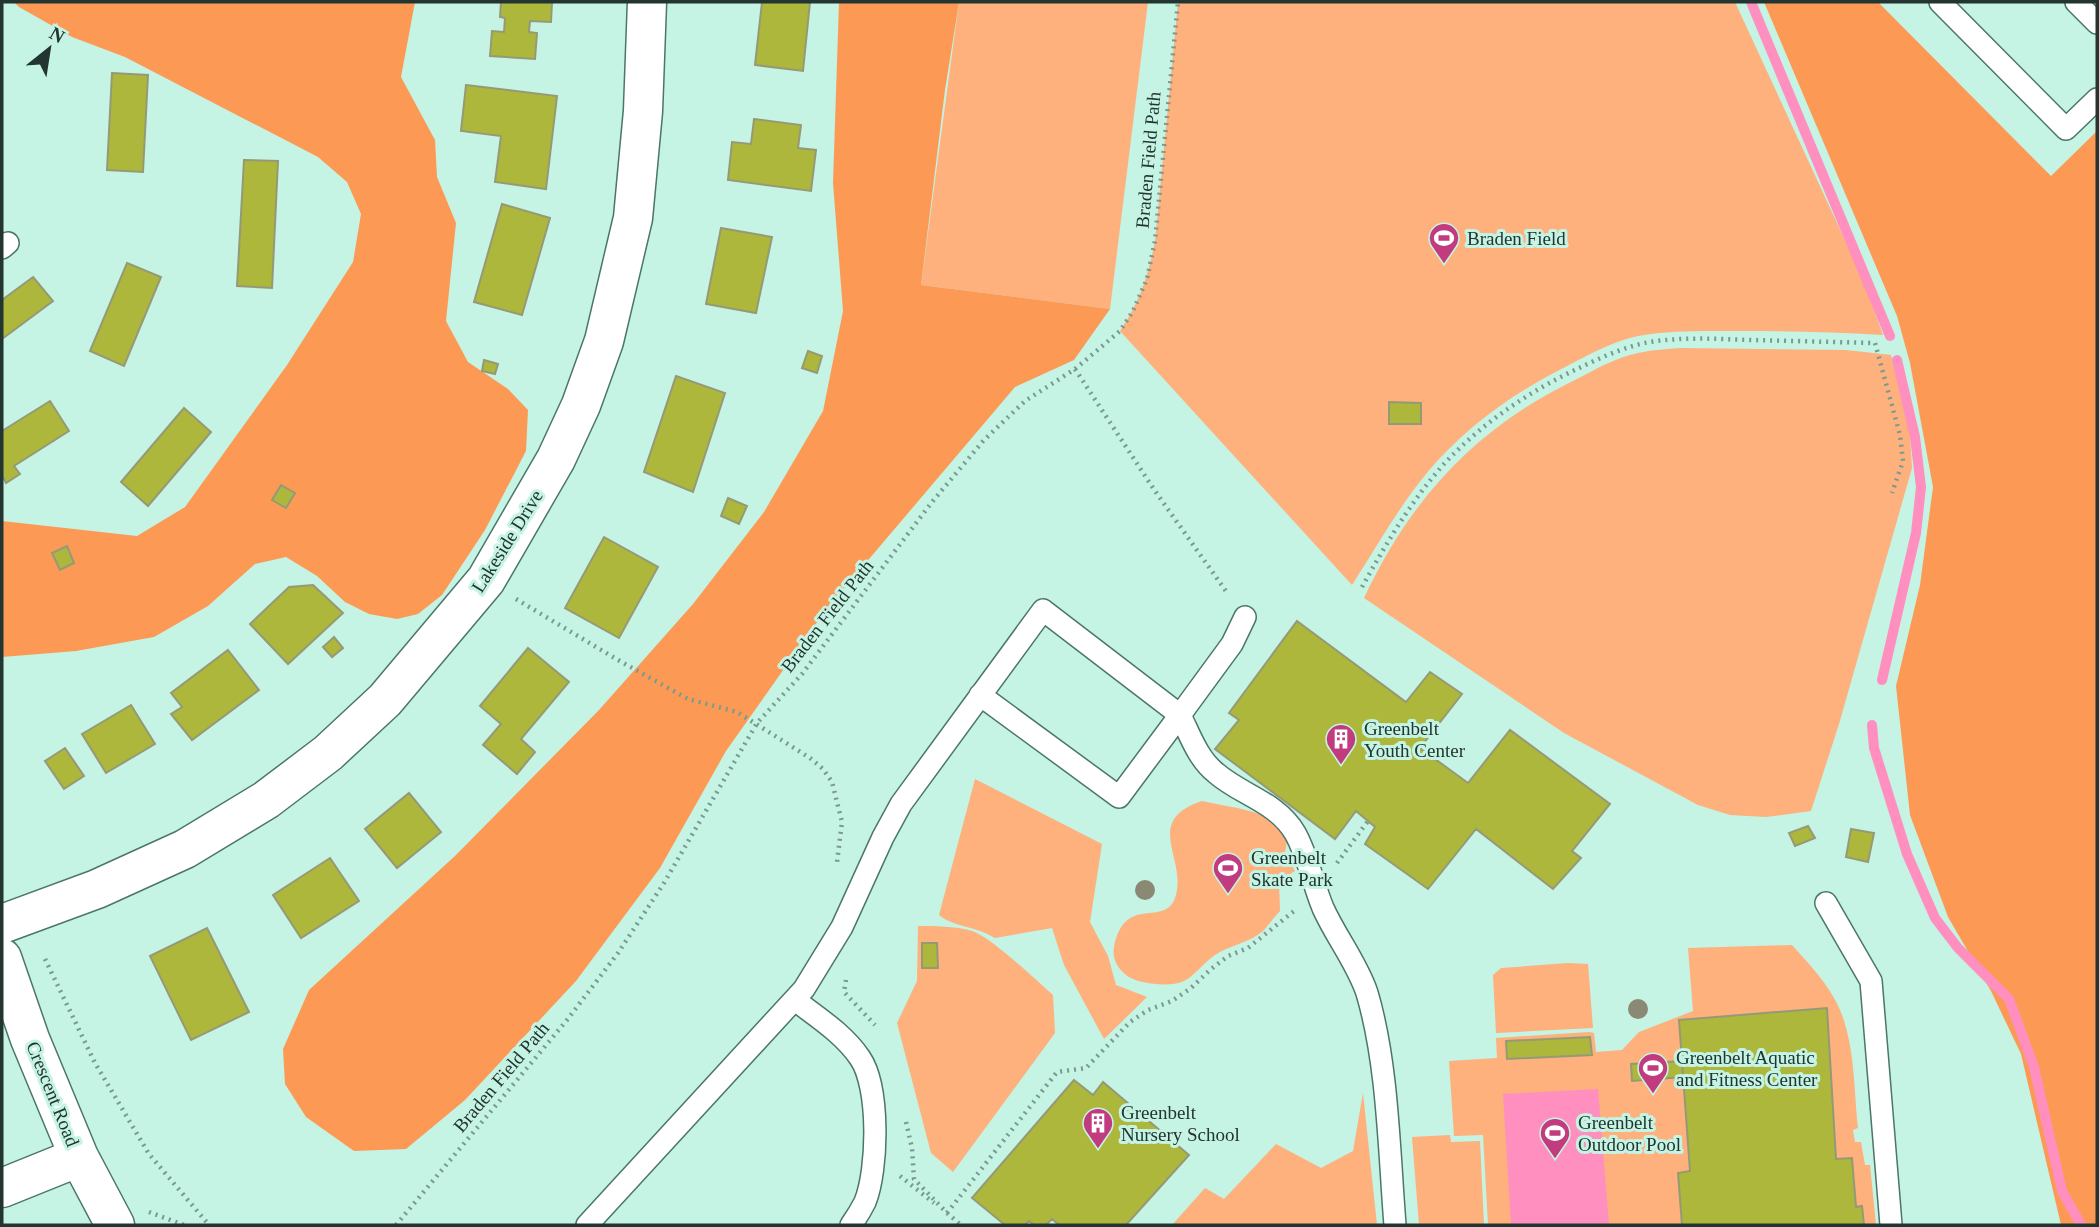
<svg xmlns="http://www.w3.org/2000/svg" width="2099" height="1227" font-family="Georgia,serif">
	<style>
		.green { fill: #feb07d }
		.forest { fill: #fc9a55 }
		.water { fill: #ff8fbf }
		.lines { fill: none; stroke-linecap: round; stroke-linejoin: round }
		.stream { stroke: #ff8fbf; stroke-width: 10 }
		.building { fill: #adb73c; stroke: #959a76; stroke-width: 2 }
		.lane-casing { stroke: #4b7669; stroke-width: 24 }
		.street-casing { stroke: #4b7669; stroke-width: 41 }
		.path { stroke: #799a90; stroke-width: 4.5; stroke-dasharray: 2 5; stroke-linecap: butt }
		.lane { stroke: #fff; stroke-width: 21 }
		.street { stroke: #fff; stroke-width: 38 }
		.tree { fill: #8a8973 }
		.labels { text-anchor: middle; dominant-baseline: central; stroke-width: 6; stroke-linejoin: round; paint-order: stroke }
		.street-label { font-size: 19px; fill: #233530; stroke: #c5f3e4 }
		.poi-label { font-size: 19px; fill: #233530; stroke: #c5f3e4; text-anchor: start }
	</style>
	<rect width="100%" height="100%" fill="#c5f3e4"/>
	<path class="green" d="M959,2H1148L1110,309L921,285Z
		M1178,2H1735L1861,275L1883,335C1835,332 1787,331 1739,331C1705,331 1671,330 1638,336C1614,341 1590,354 1569,365C1515,392 1465,427 1426,474C1398,508 1376,548 1352,585L1120,331C1140,301 1148,277 1155,241Z
		M1681,348L1846,350L1891,355L1910,435L1912,468L1839,724L1811,811L1766,817L1730,815L1698,805L1564,733L1364,598C1411,498 1476,428 1575,380C1594,370 1617,357 1638,353C1652,350 1667,349 1681,348Z
		M975,779L1102,844L1090,922L1108,956L1116,985L1147,997L1104,1039L1064,965L1052,928L995,938C976,926 953,927 939,915Z
		M1202,801C1230,808 1270,809 1288,834L1285,853L1295,871L1279,881L1280,911C1274,917 1269,925 1263,931C1249,943 1230,945 1215,955C1204,962 1194,977 1182,982C1169,987 1137,984 1126,975C1117,968 1112,958 1114,947C1126,889 1170,934 1177,890C1183,855 1145,820 1202,801Z
		M918,926C936,926 954,926 972,931C991,937 1036,980 1053,995L1055,1033L953,1172L931,1153L897,1023L917,981Z
		M1792,945C1811,966 1832,988 1842,1015C1855,1050 1854,1092 1858,1128L1853,1130L1855,1142H1861L1865,1165H1870L1876,1225H1488L1483,1135L1454,1136L1449,1061L1497,1058L1496,1038L1589,1032L1594,1033L1596,1052L1622,1050L1639,1032L1693,1011L1688,948Z
		M1568,963L1588,964L1593,1028L1496,1033L1493,975L1501,968Z
		M1363,1093L1377,1225H1172L1205,1188L1224,1199L1276,1144L1321,1168L1353,1151Z
		M1450,1135L1451,1142L1480,1141L1484,1225H1419L1412,1137Z"/>
	<path class="forest" d="M14,2H415L401,77L435,140L437,177L456,223L446,321L468,362L508,389L528,410L526,451L485,530L442,595L418,614L397,619L369,614L345,602L317,576L286,557L255,564L208,606L154,637L76,651L2,657V521L137,536L185,507L287,365L353,262L361,214L347,182L318,157L125,57L72,37L19,7Z
		M839,2H959L945,90L921,285L1110,309L1074,360L1015,387L825,611L726,751L660,868L576,981L465,1100L406,1149L354,1151L306,1117L285,1084L283,1049L309,990L456,855L599,710L693,604L764,512L823,411L843,311L833,183Z
		M1764,2H1878L2051,176L2097,131V1225H2061L2021,1054L1991,991L1948,917L1910,815L1896,686L1920,585L1933,487L1910,363L1897,316Z"/>
	<path class="water" d="M1598,1089L1609,1225H1511L1503,1094Z"/>
	<g class="lines">
		<path class="stream" d="M1751,2L1890,336
			M1882,680L1916,533L1921,487L1915,437L1897,360
			M1872,725L1874,748L1907,854L1935,918L1958,948L2009,999L2034,1067L2062,1191L2081,1225"/>
	</g>
	<path class="building" d="M501,2H552L551,22L530,21L529,32L537,33L535,59L490,56L492,31L504,32L505,18L500,17Z
		M762,2H810L803,71L755,65Z
		M112,73L148,75L143,172L107,170Z
		M466,85L557,96L546,189L495,182L501,136L461,131Z
		M754,119L801,125L798,148L816,150L811,191L728,180L732,142L751,144Z
		M244,160L278,161L272,288L237,286Z
		M502,204L550,218L522,315L474,302Z
		M721,228L772,237L756,313L706,304Z
		M127,263L161,277L124,366L90,351Z
		M33,277L53,301L2,339V300Z
		M808,351L822,356L817,373L802,368Z
		M484,360L498,364L495,374L482,371Z
		M676,376L725,393L693,492L644,472Z
		M50,401L69,431L14,466L20,474L6,483L2,475V431Z
		M1389,402L1421,403V424H1389Z
		M184,408L211,432L148,506L121,482Z
		M281,485L295,493L286,508L272,500Z
		M728,498L747,506L739,524L721,516Z
		M604,537L658,567L619,638L565,608Z
		M67,546L74,563L60,570L52,553Z
		M313,585L343,613L288,664L250,624L289,587Z
		M1297,621L1406,702L1430,672L1462,694L1420,748L1468,783L1510,730L1610,804L1572,851L1581,858L1553,889L1476,829L1428,889L1365,844L1375,827L1356,811L1335,839L1215,749L1239,720L1229,713Z
		M334,637L343,648L332,657L323,647Z
		M528,648L569,682L521,739L535,752L517,774L483,745L501,724L480,706Z
		M228,650L259,690L192,740L171,714L182,707L171,693Z
		M131,705L155,744L106,773L82,734Z
		M65,748L84,776L64,789L45,761Z
		M409,793L441,832L397,868L365,829Z
		M1808,826L1815,838L1795,846L1789,833Z
		M1851,829L1874,833L1868,862L1846,857Z
		M330,858L359,901L301,938L273,895Z
		M207,928L249,1012L191,1040L150,956Z
		M922,943H937L938,968H922Z
		M1827,1008L1836,1159L1852,1158L1856,1207L1862,1206L1864,1225H1682L1678,1173L1690,1171L1679,1020Z
		M1590,1037L1592,1055L1507,1059L1506,1041Z
		M1682,1061L1683,1077L1632,1081L1631,1064Z
		M1074,1080L1093,1095L1103,1082L1189,1155L1126,1225H1059L1052,1219L1046,1225H1034L1029,1221L1025,1225H1005L972,1198Z"/>
	<g class="lines">
		<g class="lane-casing">
			<path id="lane" d="M1940,2L2066,129L2097,99
				M2076,2L2097,23
				M2,248L8,243
				M1245,617L1232,644L1180,715C1190,735 1198,759 1216,773C1241,795 1277,802 1295,833C1308,856 1313,884 1323,908C1336,937 1357,963 1367,993C1388,1064 1389,1151 1395,1225
				M1826,903L1871,981L1891,1225
				M795,1000C817,1017 844,1034 860,1058C880,1087 878,1170 865,1202C861,1210 856,1218 851,1225
				M587,1225L804,989L842,927L883,837L901,804L1043,610L1180,715L1119,797L980,695"/>
		</g>
		<g class="street-casing">
			<path id="street" d="M2,924L97,889L185,849L266,800L328,753L385,700L486,580L556,459L581,405L604,341L633,218L643,111L647,2
				M2,958L30,1039L79,1157L115,1225
				M2,1188L79,1157"/>
		</g>
		<path class="path" d="M1075,369L1155,491L1228,594
			M1362,587C1386,544 1411,501 1444,464C1481,424 1528,392 1577,369C1602,357 1630,344 1657,341C1689,337 1721,339 1753,340C1793,341 1834,342 1875,343L1900,435L1903,461L1892,493
			M516,599L618,660L688,699L737,712L810,758L823,769L832,782L842,822L837,862
			M1337,863L1368,821
			M45,959L95,1063L149,1154L209,1225
			M846,980L844,992L875,1025
			M906,1122L912,1148L914,1179L947,1213
			M900,1176L934,1203
			M149,1212L184,1225
			M947,1213L1057,1072L1086,1068L1130,1022L1148,1010L1172,1001L1191,988L1211,969L1228,956L1248,948L1294,911
			M947,1213L961,1225
			M396,1225L567,1020L618,953L664,883L757,723L802,674L932,502L984,440L1025,401L1075,369L1120,331L1133,311L1147,279L1155,241L1178,2"/>
		<use href="#lane" class="lane"/>
		<use href="#street" class="street"/>
	</g>
	<g class="tree">
		<circle cx="1145" cy="890" r="10"/>
		<circle cx="1638" cy="1009" r="10"/>
	</g>
	<defs>
		<g id="stadium-pin" transform="scale(1.575)"><path d="M0 17L-7.5 6A9.5 9.5 0 1 1 7.5 6Z" fill="#c13b7e" stroke="#c5f3e4"/><path d="M0-5a6.5 5 0 1 0 0 10a6.5 5 0 1 0 0-10ZM-3.5-1.8h7v3.6h-7Z" fill="#fff"/></g>
		<g id="building-pin" transform="scale(1.575)"><path d="M0 17L-7.5 6A9.5 9.5 0 1 1 7.5 6Z" fill="#c13b7e" stroke="#c5f3e4"/><path d="M-4-6H4V6H1V3H-1V6H-4ZM-2.5-4.3h1.7v1.8h-1.7ZM.8-4.3h1.7v1.8H.8ZM-2.5-1h1.7V.8h-1.7ZM.8-1h1.7V.8H.8Z" fill="#fff"/></g>
	</defs>
	<g fill-rule="evenodd">
		<use href="#stadium-pin" x="1444" y="238"/>
		<use href="#building-pin" x="1341" y="739"/>
		<use href="#stadium-pin" x="1228" y="868"/>
		<use href="#stadium-pin" x="1653" y="1068"/>
		<use href="#building-pin" x="1098" y="1123"/>
		<use href="#stadium-pin" x="1555" y="1133"/>
	</g>
	<g class="labels">
		<g class="street-label">
			<text transform="translate(1148 160) rotate(-85)">Braden Field Path</text>
			<text transform="translate(507 541) rotate(-58)">Lakeside Drive</text>
			<text transform="translate(827 616) rotate(-52)">Braden Field Path</text>
			<text transform="translate(501 1077) rotate(-50)">Braden Field Path</text>
			<text transform="translate(53 1094) rotate(68)">Crescent Road</text>
		</g>
		<g class="poi-label">
			<text x="1467" y="238">Braden Field</text>
			<text x="1364" y="728">Greenbelt<tspan x="1364" dy="22">Youth Center</tspan></text>
			<text x="1251" y="857">Greenbelt<tspan x="1251" dy="22">Skate Park</tspan></text>
			<text x="1676" y="1057">Greenbelt Aquatic<tspan x="1676" dy="22">and Fitness Center</tspan></text>
			<text x="1121" y="1112">Greenbelt<tspan x="1121" dy="22">Nursery School</tspan></text>
			<text x="1578" y="1122">Greenbelt<tspan x="1578" dy="22">Outdoor Pool</tspan></text>
		</g>
	</g>
	<rect width="2099" height="1227" fill="none" stroke="#233530" stroke-width="7"/>
	<g transform="translate(49 49) rotate(30)" stroke="#c5f3e4" stroke-width="5" paint-order="stroke">
	<path d="M0-5L12 26L0 18L-12 26Z" fill="#233530"/>
	<text y="-10" font-size="19" font-weight="bold" text-anchor="middle" fill="#233530">N</text>
	</g>
</svg>
